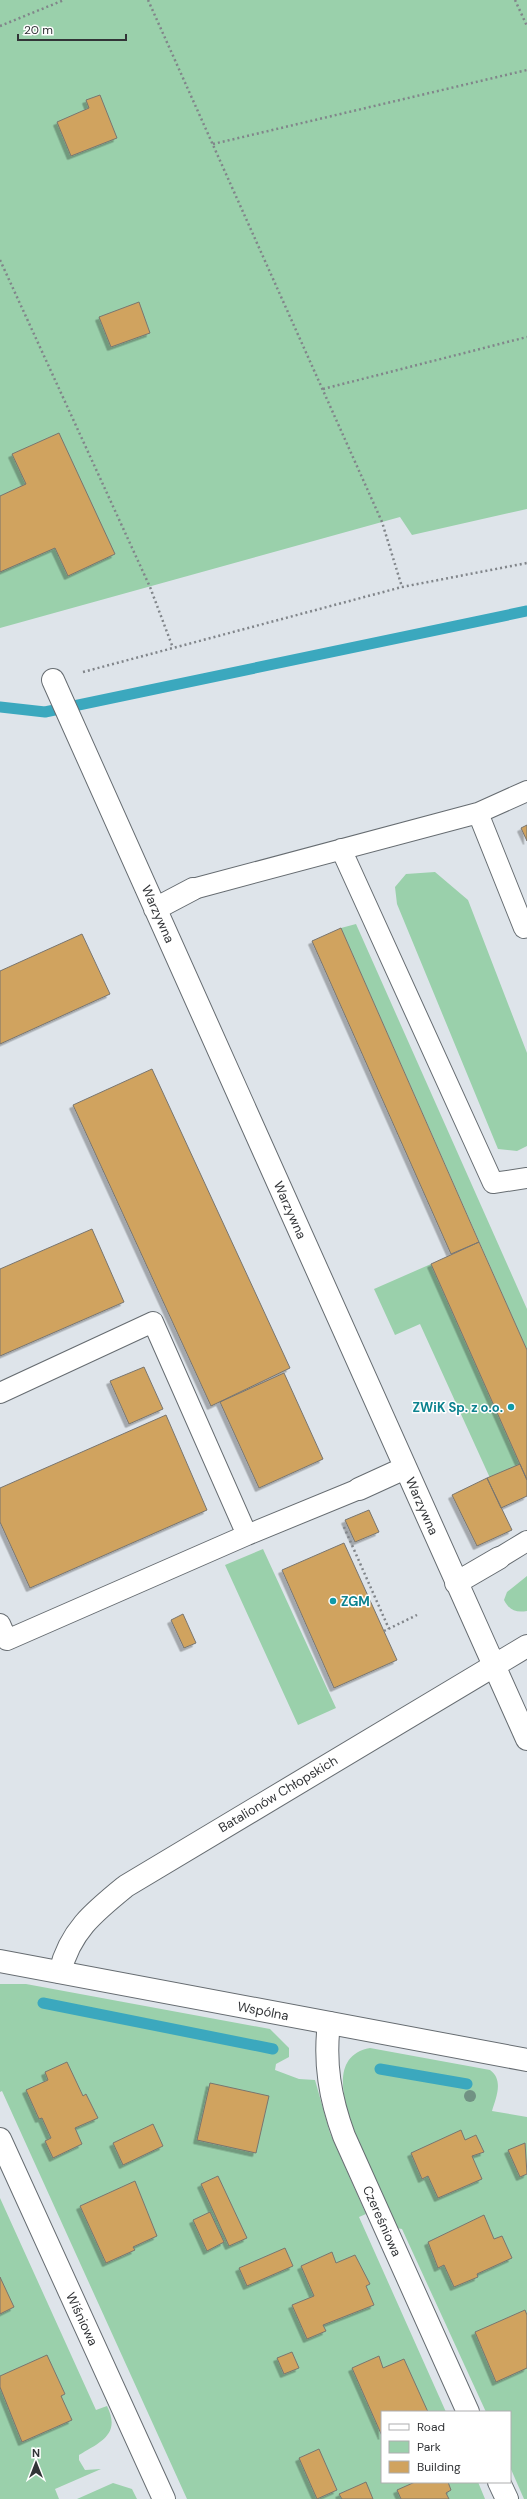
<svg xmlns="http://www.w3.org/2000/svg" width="527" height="2499" font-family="'DM Sans',sans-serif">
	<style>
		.green { fill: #9ad0ab }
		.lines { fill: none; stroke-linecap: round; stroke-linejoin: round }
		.stream { stroke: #3ba8be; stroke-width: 11 }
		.building { fill: #d0a35f; stroke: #79756f; filter: url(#shadow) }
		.service-casing { stroke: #666c71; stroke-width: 22 }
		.minor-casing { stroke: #666c71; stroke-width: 24 }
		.tertiary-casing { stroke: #666c71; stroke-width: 24 }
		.path { stroke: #81858a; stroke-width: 2.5; stroke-dasharray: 2 3; stroke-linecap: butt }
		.service { stroke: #fff; stroke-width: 20 }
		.minor { stroke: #fff; stroke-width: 22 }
		.tertiary { stroke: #fff; stroke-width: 22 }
		.tree { fill: #719283 }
		.culture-dot { fill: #0f9aa8; stroke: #fff; stroke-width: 1.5 }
		.labels { text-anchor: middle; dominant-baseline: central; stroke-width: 3; stroke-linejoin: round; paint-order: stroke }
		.street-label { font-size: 13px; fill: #323437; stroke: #fff }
		.culture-label { font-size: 13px; font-weight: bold; fill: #0d838f; stroke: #fff; text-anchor: end }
	</style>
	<defs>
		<filter id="shadow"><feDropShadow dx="-3.5" dy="3.5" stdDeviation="0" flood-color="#0004"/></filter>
	</defs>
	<rect width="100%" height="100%" fill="#dee4ea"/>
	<path class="green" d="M0,0H527V509L412,535L400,517L0,628Z
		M435,872L468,900L527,1053V1146L517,1151L498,1149L397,904L395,887L406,874Z
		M356,924L527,1309V1350L341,928Z
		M431,1264L520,1464L490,1478L420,1324L395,1335L374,1289Z
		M263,1549L336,1708L298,1725L225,1565Z
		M527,1576V1611C516,1613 509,1610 504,1600L507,1592Z
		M0,1984H26L270,2029L289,2048V2057L276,2064L275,2070L299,2079L315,2080L330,2133L366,2214L359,2217L446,2412H382V2482H478L485,2499H187L2,2091L0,2092Z
		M370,2048L490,2070C504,2080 496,2098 492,2111L527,2117V2499H524L510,2467V2412H486L402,2229L396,2228C387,2206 378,2185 368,2163C356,2133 317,2058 370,2048Z
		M0,2198L96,2410L107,2406C121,2434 101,2442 79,2455V2460L85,2470L101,2469L55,2489L59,2499H0Z
		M113,2483L132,2489L137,2499H77Z"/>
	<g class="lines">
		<path class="stream" d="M0,707L45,712L527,611
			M43,2003L273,2049
			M380,2069L467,2084"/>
	</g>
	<path class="building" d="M100,95L117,138L71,156L57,122L89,108L86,100Z
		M139,302L150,333L111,347L99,317Z
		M59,433L115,554L68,576L55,548L0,572V496L26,484L12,454Z
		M527,825V841L521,828Z
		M341,928L479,1242L451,1254L312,941Z
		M82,934L110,994L0,1044V971Z
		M152,1069L290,1368L211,1406L73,1105Z
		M92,1229L124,1302L0,1356V1269Z
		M479,1242L527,1350V1480L431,1264Z
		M144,1367L163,1409L129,1424L110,1381Z
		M284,1373L323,1459L259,1488L220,1402Z
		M166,1415L207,1510L30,1588L0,1522V1488Z
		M520,1464L527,1480V1496L501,1508L487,1478Z
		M487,1478L512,1530L477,1546L452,1495Z
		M369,1510L379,1532L355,1542L345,1520Z
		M344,1543L397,1660L334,1688L282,1570Z
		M183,1614L196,1643L184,1648L171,1620Z
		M67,2062L83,2096L86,2094L98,2118L75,2128L82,2144L53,2158L45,2141L51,2138L42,2118L39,2119L26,2090L48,2080L45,2072Z
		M210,2083L269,2096L256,2153L197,2140Z
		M153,2124L163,2146L123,2165L113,2143Z
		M461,2130L465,2140L476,2135L484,2152L472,2156L482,2179L438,2198L428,2176L422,2179L411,2153Z
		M525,2143L527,2174L520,2177L508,2150Z
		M218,2176L247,2238L229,2246L201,2184Z
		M135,2181L157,2236L133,2247L135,2250L106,2263L80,2206Z
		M210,2212L224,2242L207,2251L193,2220Z
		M484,2215L494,2239L502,2236L512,2258L477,2274L478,2277L454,2287L444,2265L438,2268L428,2242Z
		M285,2248L293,2266L247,2286L239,2268Z
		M332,2252L336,2263L355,2255L370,2284L366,2286L374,2305L323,2325L326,2331L307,2339L292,2305L314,2296L301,2266Z
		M0,2277L14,2307L0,2314Z
		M525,2310L527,2315V2368L496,2382L475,2332Z
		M292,2352L299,2368L284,2374L277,2358Z
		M47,2355L65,2394L61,2396L72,2420L22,2442L0,2387V2376Z
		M379,2356L383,2368L404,2359L428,2412H382V2436L352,2368Z
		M319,2449L337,2490L317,2499L299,2458Z
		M366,2482L373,2499H342L339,2494Z
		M415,2482H448L451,2490L446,2493L449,2499H401L397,2490Z"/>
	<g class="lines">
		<g class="service-casing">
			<path id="service" d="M341,849L493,1183L527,1178
				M193,889L478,813
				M524,928L478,813L527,791
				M0,1393L153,1322L247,1535
				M499,1558L527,1541
				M0,1624L7,1640L247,1535L359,1489"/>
		</g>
		<g class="minor-casing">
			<path id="minor" d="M53,680L527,1739
				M155,909L193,889
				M359,1489L405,1468
				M456,1583L499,1558
				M60,1972C70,1931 94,1912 126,1886L527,1646
				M329,2023C324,2063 330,2098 344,2136L468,2412
				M0,2139L164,2499
				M499,2482L507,2499"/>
		</g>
		<g class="tertiary-casing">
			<path id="tertiary" d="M0,1961L527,2060"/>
		</g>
		<path class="path" d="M148,0L382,522L402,587
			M515,0L527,26
			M0,26L64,0
			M213,144L527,70
			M0,260L150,587L173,648
			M323,389L527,337
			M83,672L402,587L527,563
			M344,1527L389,1629
			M384,1631L417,1615"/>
		<use href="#service" class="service"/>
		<use href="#minor" class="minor"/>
		<use href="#tertiary" class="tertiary"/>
	</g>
	<circle class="tree" cx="470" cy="2096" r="6"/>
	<g class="culture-dot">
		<circle cx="511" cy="1407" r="4"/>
		<circle cx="333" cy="1601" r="4"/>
	</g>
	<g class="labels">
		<g class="street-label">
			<text transform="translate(158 914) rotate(66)">Warzywna</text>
			<text transform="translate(290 1210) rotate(66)">Warzywna</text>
			<text transform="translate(422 1506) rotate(66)">Warzywna</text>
			<text transform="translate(278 1794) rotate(-31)">Batalionów Chłopskich</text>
			<text transform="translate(263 2011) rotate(11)">Wspólna</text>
			<text transform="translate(382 2221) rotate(66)">Czereśniowa</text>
			<text transform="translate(82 2319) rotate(65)">Wiśniowa</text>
		</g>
		<g class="culture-label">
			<text x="503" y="1407">ZWiK Sp. z o.o.</text>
			<text x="341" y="1601" text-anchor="start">ZGM</text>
		</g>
	</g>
	<rect x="381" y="2411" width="130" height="72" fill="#ffffff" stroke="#adaeaf"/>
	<rect x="389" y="2424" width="20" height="6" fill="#ffffff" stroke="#adaeaf"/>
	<text x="417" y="2431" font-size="12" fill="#323437">Road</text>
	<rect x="389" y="2441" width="20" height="12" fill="#9ad0ab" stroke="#adaeaf"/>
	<text x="417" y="2451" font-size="12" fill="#323437">Park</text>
	<rect x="389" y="2461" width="20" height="12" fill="#d0a35f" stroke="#adaeaf"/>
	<text x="417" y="2471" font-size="12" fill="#323437">Building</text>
	<g transform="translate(36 2463)" stroke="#ffffff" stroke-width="3" paint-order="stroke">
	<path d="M0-3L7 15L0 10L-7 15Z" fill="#323437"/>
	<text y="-6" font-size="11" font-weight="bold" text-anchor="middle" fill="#323437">N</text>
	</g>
	<path d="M18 34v6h108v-6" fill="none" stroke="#323437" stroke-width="2"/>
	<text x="24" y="34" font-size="12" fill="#323437" stroke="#ffffff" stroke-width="3" paint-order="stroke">20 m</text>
</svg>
